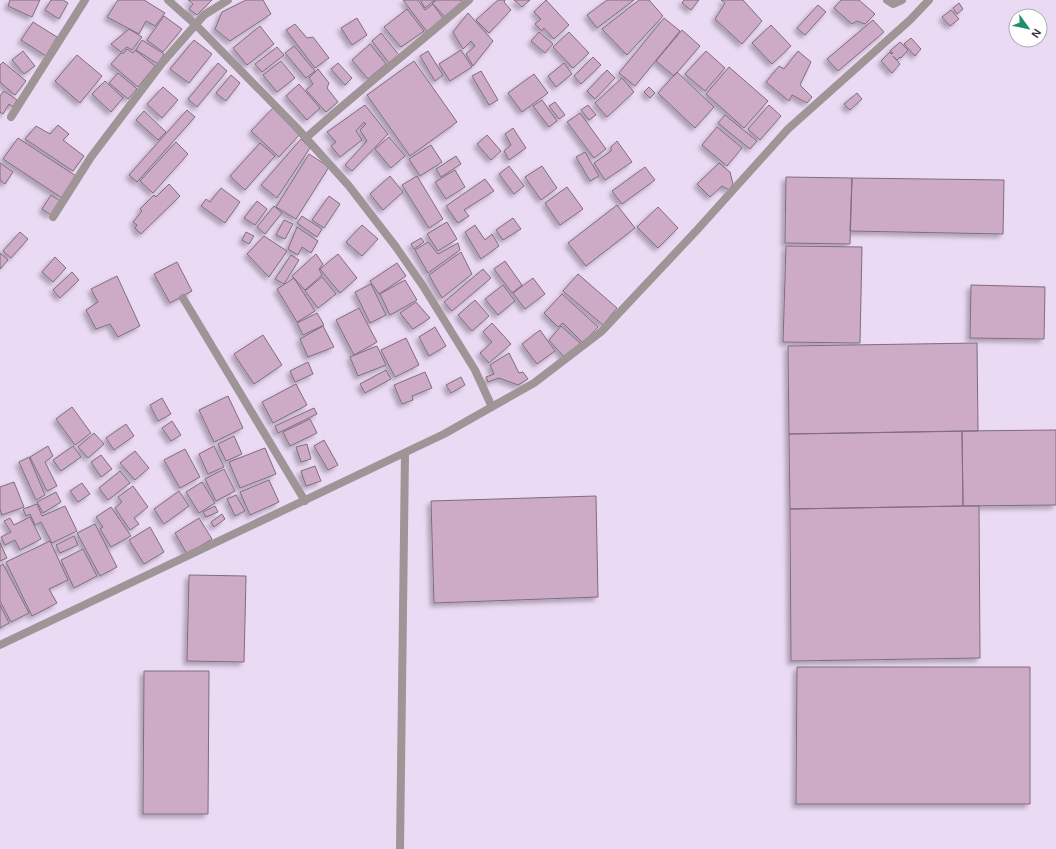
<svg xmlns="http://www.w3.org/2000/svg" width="1056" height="849" font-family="Arial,sans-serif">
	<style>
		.built { fill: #ebdaf4; fill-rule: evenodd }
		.building { fill: #cdaac5; stroke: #806e7b; filter: url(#shadow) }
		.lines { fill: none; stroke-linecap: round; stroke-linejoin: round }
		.street { stroke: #9f9496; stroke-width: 8 }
	</style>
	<defs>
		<filter id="shadow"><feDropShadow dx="-3.5" dy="3.5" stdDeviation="2" flood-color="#0004"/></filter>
	</defs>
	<rect width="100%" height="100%" fill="#f3e6fa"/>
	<path class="built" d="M0,0H1056V849H0ZM1016,16H1040V40H1016Z"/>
	<path class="building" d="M10,0H40L32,17L8,6Z
		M51,0H63L68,3L59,19L45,10Z
		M118,0H144L165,13L155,26L146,21L139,34L107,17Z
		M188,0H212L197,15L189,9L193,4Z
		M246,0H263L271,14L230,41L215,29L222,12Z
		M403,0H418L425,10L433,4L444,20L428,33Z
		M420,0H435L425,8Z
		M437,0H461L464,4L447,19L432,3Z
		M498,0H505L504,2L511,10L489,33L476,20Z
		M514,0H530L522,7Z
		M546,0L569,25L554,39L544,28L542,31L535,24L541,19L534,12Z
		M607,0H634L597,28L587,15Z
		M639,0H649L663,16L627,55L602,29Z
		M684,0H699L691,10L682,3Z
		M721,0H743L762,21L742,44L715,19L725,3Z
		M841,0H859L875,14L865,24L857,21L852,24L834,8Z
		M959,3L963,9L957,14L953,8Z
		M818,5L826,12L805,35L797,28Z
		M407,9L424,31L401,47L384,27Z
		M951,10L959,19L950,26L942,17Z
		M468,13L493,41L473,66L466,54L475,46L471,41L463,49L453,32Z
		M164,16L182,29L163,52L147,40Z
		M357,18L367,35L352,45L341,28Z
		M664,18L680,31L635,86L619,73Z
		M873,20L884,32L838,71L827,59Z
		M33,22L57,37L46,56L21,40Z
		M295,24L307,38L313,37L329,58L315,68L286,30Z
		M771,25L791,46L772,64L752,43Z
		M260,26L274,44L247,65L233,48Z
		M129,29L142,37L132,50L127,47L121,52L111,44Z
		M682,30L700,46L674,76L656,61Z
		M539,32L553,44L545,53L531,41Z
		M569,32L589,53L573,68L553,47Z
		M381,33L399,55L389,63L372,41Z
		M911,38L921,49L915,56L904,44Z
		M142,40L164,54L158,64L136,50Z
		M194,40L212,54L189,83L170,69Z
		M900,42L908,50L901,58L900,57L897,60L893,56L900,64L892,73L881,61L890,52L891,54L893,53L890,51Z
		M370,44L386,64L368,79L352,60Z
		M294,46L315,71L306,78L285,53Z
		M277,47L284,55L262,72L255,64Z
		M127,49L133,53L135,50L155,66L138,87L111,64L121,53H124Z
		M461,50L472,67L450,81L439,64Z
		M23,51L35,66L24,74L12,60Z
		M428,51L443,75L435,81L420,56Z
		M706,51L725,68L705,91L685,74Z
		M798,51L811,62L800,85L812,97L807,103L792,95L789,101L766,82L779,66L784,69Z
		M77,55L102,76L80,103L55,81Z
		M593,57L601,65L581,84L574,76Z
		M281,61L295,78L277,92L263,75Z
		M414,61L457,122L410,156L367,95Z
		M3,62L26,81L15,95L0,82V65Z
		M218,63L227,71L197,107L188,99Z
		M338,63L352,78L345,85L331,69Z
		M564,63L572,74L556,87L548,76Z
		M729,67L768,101L744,128L706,94Z
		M318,69L329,83L327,88L338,102L326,112L306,90L313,84L309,78Z
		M607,70L615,78L595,99L587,91Z
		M481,71L498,100L489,105L472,76Z
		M677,72L714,107L695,128L658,93Z
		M118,73L137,89L128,99L109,83Z
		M534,74L548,93L522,112L508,93Z
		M231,75L240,83L226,101L216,93Z
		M622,78L634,92L607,117L595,103Z
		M105,81L123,98L111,112L92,94Z
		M299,84L320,108L307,120L286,96Z
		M163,87L178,100L162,118L147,104Z
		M649,87L655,93L650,98L644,92Z
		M4,91L17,100L13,107L9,104L3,114L0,112V96Z
		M857,93L862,99L850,110L844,104Z
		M542,100L557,121L549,127L533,106Z
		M555,102L565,115L559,119L549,106Z
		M365,105L388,134L352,171L345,165L367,141L360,130L366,124L364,122L356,131L362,140L340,157L331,146L336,142L327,132Z
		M588,105L596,115L589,120L581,110Z
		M769,105L781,116L760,140L748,129Z
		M273,108L300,134L279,157L251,131Z
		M187,110L195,117L137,182L129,175Z
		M144,111L166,132L158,140L136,120Z
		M580,113L606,149L594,158L567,122Z
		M725,115L757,141L750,149L718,123Z
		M58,125L69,134L63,140L84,156L73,171L25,139L36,126L50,134Z
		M717,127L742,148L727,166L702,145Z
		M513,128L526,148L509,160L504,151L511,145L505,134Z
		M487,135L501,151L491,160L477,144Z
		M389,137L405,156L391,168L375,149Z
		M18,138L76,176L62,198L3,159Z
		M301,139L310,148L277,198L261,185Z
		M617,141L632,162L605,180L594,163L611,151V147Z
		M176,142L188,154L153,193L140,181Z
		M260,143L275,156L245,190L230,176Z
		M431,145L442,162L420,176L409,159Z
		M585,152L599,176L590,181L576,157Z
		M309,154L329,167L296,219L276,207Z
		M456,156L461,164L441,177L436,169Z
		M0,163L13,172L5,184L0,180Z
		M719,163L730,172L733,184L729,190L722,186L710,197L697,184Z
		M509,166L524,186L514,194L499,174Z
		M542,166L557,188L541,200L525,177Z
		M645,167L655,180L622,204L612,191Z
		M455,170L465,187L446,199L435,182Z
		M390,176L403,192L383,210L370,194Z
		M417,176L443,219L429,228L402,185Z
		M786,177L852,178L850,244L785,243Z
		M852,178L1004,180L1003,234L850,231Z
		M485,179L494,191L464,210L469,216L458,223L446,206Z
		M169,184L180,196L141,234L135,228L137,225L133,222L142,211L140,209L154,195L156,197Z
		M567,187L583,209L560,225L545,203Z
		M221,188L240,202L225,223L201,206L206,199L210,202Z
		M51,195L60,201L51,215L42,209Z
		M329,196L340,204L324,228L312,220Z
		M257,201L267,209L255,225L244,218Z
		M617,205L635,228L586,266L568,243Z
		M274,206L282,213L265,234L257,227Z
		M658,207L678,228L658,248L637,227Z
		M302,216L322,229L317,237L297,223Z
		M513,218L521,229L503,240L496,230Z
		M284,220L293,224L285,239L276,235Z
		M447,222L457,239L438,251L427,234Z
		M362,225L378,239L362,256L346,242Z
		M475,225L485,240L492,234L499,246L481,259L465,232Z
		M297,227L318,241L311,253L302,247L298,255L288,249Z
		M20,232L28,239L11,258L3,251Z
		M246,232L254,236L249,244L242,240Z
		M264,236L287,251L269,277L247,254Z
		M421,238L424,242L414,249L411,244Z
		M428,242L438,254L458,243L460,250L428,273L415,250Z
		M786,246L862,247L860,343L783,342Z
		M461,252L472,274L442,298L429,275Z
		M0,253L8,260L0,269Z
		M316,254L323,264L319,269L322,275L305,290L292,276Z
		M338,254L357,278L340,293L320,269Z
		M291,255L299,260L284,284L275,279Z
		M55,257L66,268L53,282L42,272Z
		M505,261L522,285L512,293L494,269Z
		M177,262L192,291L170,303L154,274Z
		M397,263L406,276L379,294L370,281Z
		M483,269L491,278L452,311L444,302Z
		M72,272L79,280L60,298L53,290Z
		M578,274L617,308L603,325L563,291Z
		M117,276L140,326L118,337L110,324L96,329L86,310L98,302L91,289Z
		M322,277L336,294L318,308L305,291Z
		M294,278L315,311L297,322L277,289Z
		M533,278L545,294L525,309L513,293Z
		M405,280L417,300L390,315L380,294Z
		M371,284L386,315L370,323L355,292Z
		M503,285L515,301L498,315L485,299Z
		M971,285L1045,287L1044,339L970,338Z
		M562,294L598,327L583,343L563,323L558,327L544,313Z
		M475,300L489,316L472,331L458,315Z
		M416,302L430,318L413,329L400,313Z
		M359,308L377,342L354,355L336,320Z
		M317,313L324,325L303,335L297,323Z
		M492,323L511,344L489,363L480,353L492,342L483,332Z
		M323,326L334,347L308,357L300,339Z
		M561,326L580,343L565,358L549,340Z
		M435,327L446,346L429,356L419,337Z
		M540,330L555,351L537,364L522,344Z
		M263,335L282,365L254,384L234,354Z
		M406,338L419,365L395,377L381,350Z
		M977,343L978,431L789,434L788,346Z
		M377,346L386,365L358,376L350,357Z
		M509,353L519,373L523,372L528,379L518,385L499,378L488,382L486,377L494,374L490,365Z
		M308,362L313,374L295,382L290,371Z
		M386,370L391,379L365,393L360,384Z
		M425,372L432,388L412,396L413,400L402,404L394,385Z
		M461,377L465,385L451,393L446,385Z
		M296,384L307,405L273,423L262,402Z
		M228,396L243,428L214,442L199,410Z
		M162,398L171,414L158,421L150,405Z
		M72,407L91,433L75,445L56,419Z
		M314,408L317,414L278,433L275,426Z
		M310,419L317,433L290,446L283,432Z
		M172,421L181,435L171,441L162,428Z
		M126,424L134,436L114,450L106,438Z
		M1056,430V505L963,506L962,431Z
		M962,431L963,506L790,509L789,434Z
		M94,433L104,444L88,458L78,447Z
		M234,436L242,454L226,461L218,444Z
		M324,440L338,465L328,470L314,446Z
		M307,444L311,459L301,462L296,447Z
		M48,446L53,456L45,462L57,486L47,491L30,457Z
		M73,446L81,457L61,471L53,460Z
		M214,446L224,467L208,474L199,454Z
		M265,448L276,474L240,488L229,462Z
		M185,449L200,477L180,488L164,460Z
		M135,451L149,468L135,480L120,463Z
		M101,455L112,469L101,477L91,462Z
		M29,457L45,495L36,500L19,462Z
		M315,466L321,481L306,486L301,471Z
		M224,469L235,491L216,501L205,479Z
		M120,471L130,483L108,500L99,488Z
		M269,480L279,502L250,515L240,492Z
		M14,482L24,507L2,515L0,509V487Z
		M202,482L215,503L199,513L186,492Z
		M82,483L90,494L78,502L70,491Z
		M133,486L148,507L134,518L139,524L130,530L115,508L122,502L118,497Z
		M179,491L189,506L164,524L154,509Z
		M56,492L61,502L43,513L37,502Z
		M236,495L245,511L235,516L227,499Z
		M596,496L598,597L434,603L431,501Z
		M37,504L42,516L65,506L77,531L52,543L41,522L35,525L30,514L26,516L23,509Z
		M215,506L218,512L206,517L203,512Z
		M963,506H979L980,658L791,661L790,509Z
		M111,507L131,536L111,547L100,529L103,527L96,517Z
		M222,514L225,519L214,527L211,522Z
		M30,517L41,539L20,550L15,540L5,545L1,537L11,532L4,521L10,518L14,525Z
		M199,518L212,539L187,554L175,533Z
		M95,524L117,567L100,576L77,533Z
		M150,527L164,552L144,564L129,540Z
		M74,536L78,545L60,553L56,545Z
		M50,541L68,580L49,589L57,603L32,616L6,562Z
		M0,543L7,558L0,561Z
		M83,549L97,576L74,588L61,560Z
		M3,564L29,613L11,622L0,601V566Z
		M189,575L246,576L244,662L187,661Z
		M0,605L9,623L0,628Z
		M797,667H1030V804H796Z
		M144,671H209L208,814H143Z"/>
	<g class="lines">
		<path class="street" d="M168,0L196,25L296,127L349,186L396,247L423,286L475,370L492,407
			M887,0L893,4L902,0
			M11,117L85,0
			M306,138C359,90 415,47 469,0
			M53,217L91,157L162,63L204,15L228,0
			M183,298L305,501
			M0,645L444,434L534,383L602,331L697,230L788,129L910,20L929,0
			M400,849L405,453"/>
	</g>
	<g transform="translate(1028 28) rotate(123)"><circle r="19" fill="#ffffff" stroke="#afadb0"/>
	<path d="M0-3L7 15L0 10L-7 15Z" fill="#218d6c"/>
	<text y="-6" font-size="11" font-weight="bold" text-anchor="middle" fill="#363139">N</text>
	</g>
</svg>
